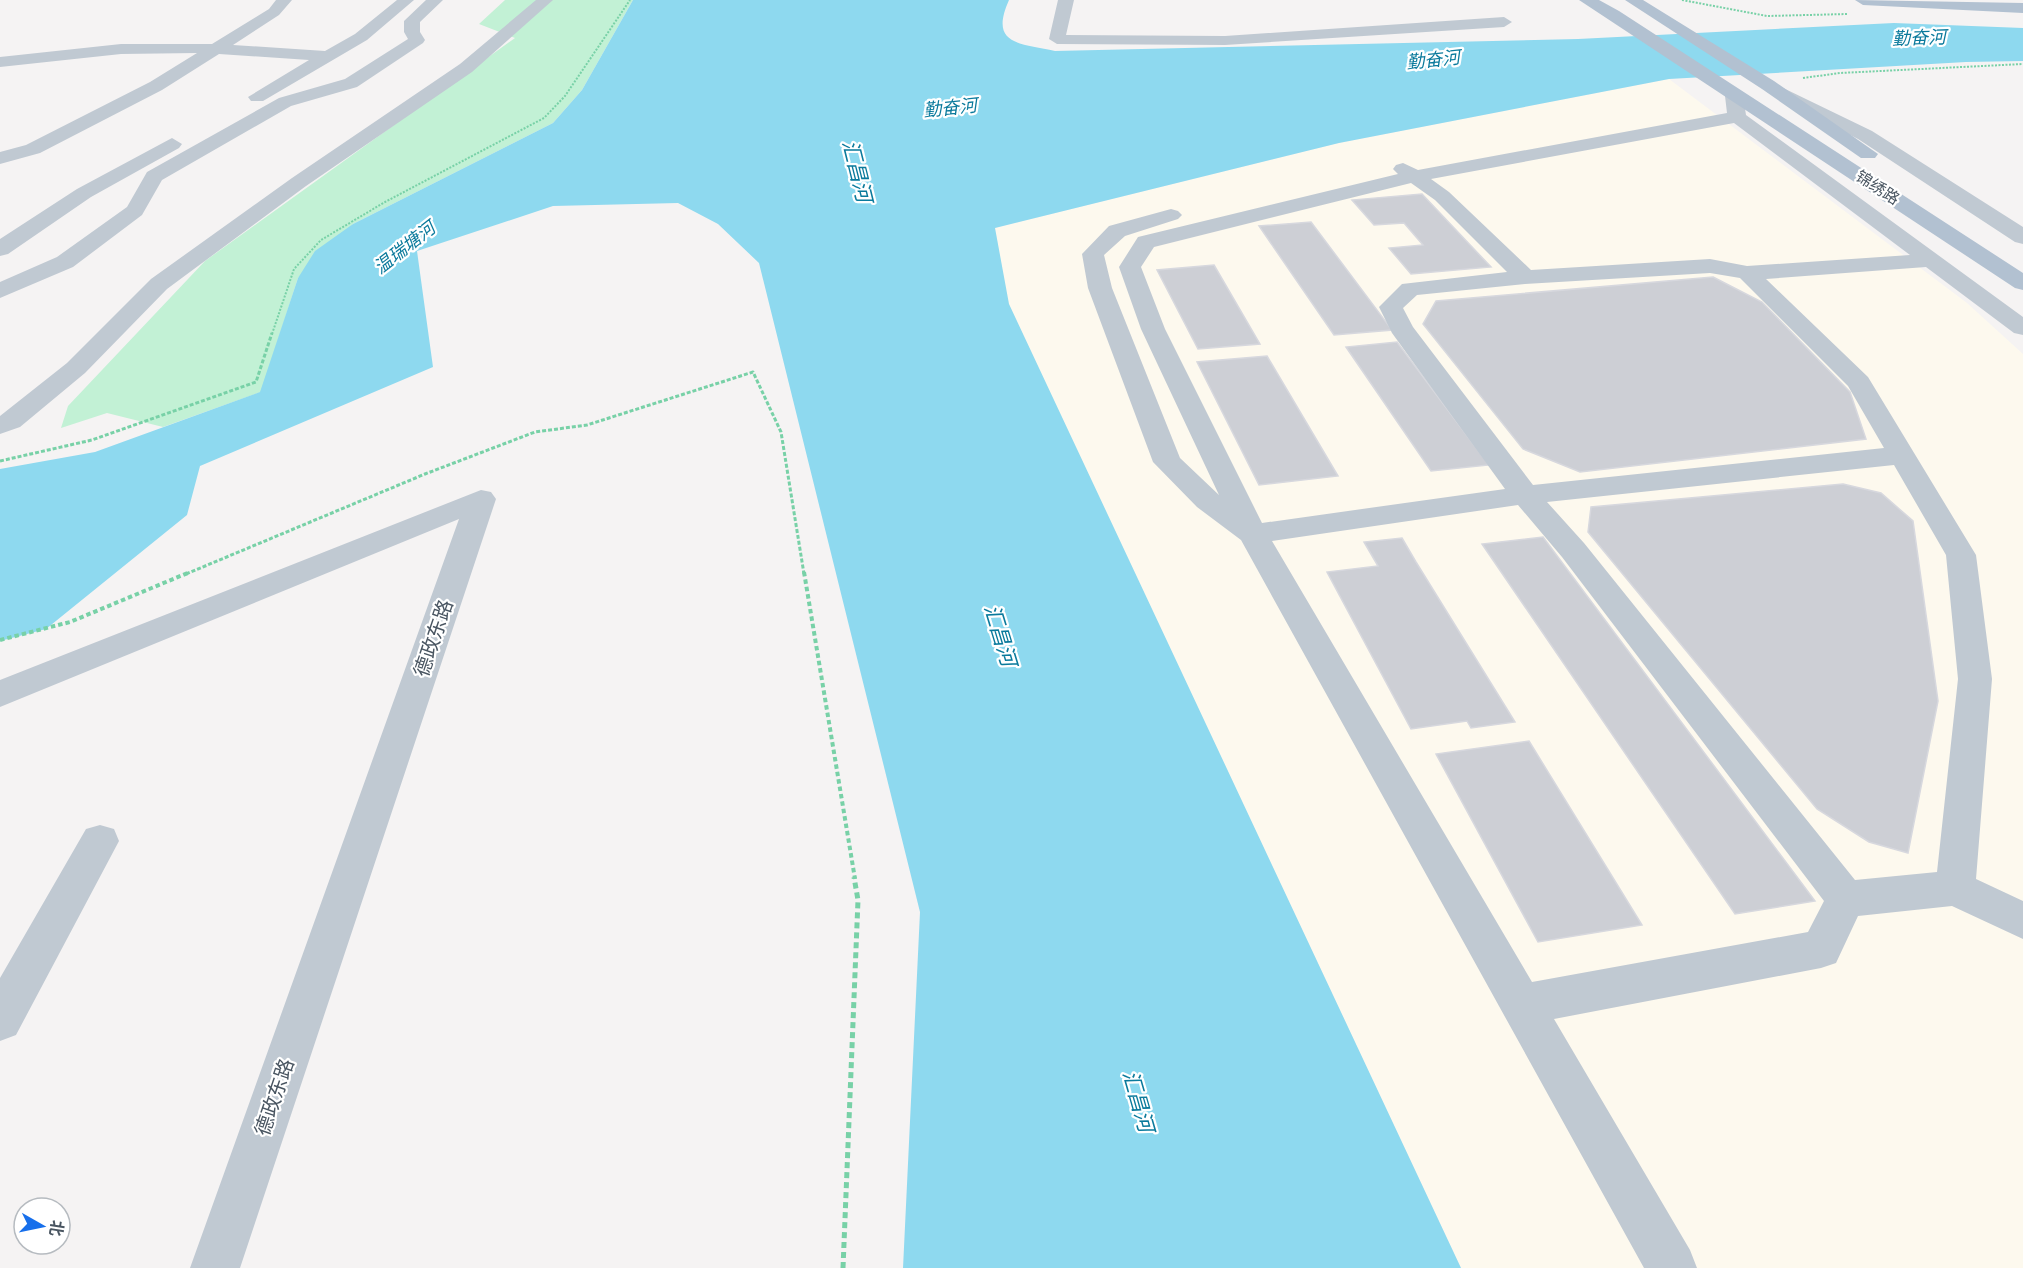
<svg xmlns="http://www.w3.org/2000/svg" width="2023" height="1268" font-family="Ubuntu,'Noto Sans SC',sans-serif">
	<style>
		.commercial { fill: #fdf9ee }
		.green { fill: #c2f1d5 }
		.water { fill: #8ed9ef }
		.building { fill: #cdcfd5; stroke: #d7d8de; stroke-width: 1.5 }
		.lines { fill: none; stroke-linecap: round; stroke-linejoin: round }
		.path-far3 { stroke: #78d1a7; stroke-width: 2; stroke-dasharray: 2 1.5; stroke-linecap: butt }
		.path-far2 { stroke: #78d1a7; stroke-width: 3; stroke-dasharray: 4 2; stroke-linecap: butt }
		.path-far1 { stroke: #78d1a7; stroke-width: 4; stroke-dasharray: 4.5 3; stroke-linecap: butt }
		.path { stroke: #78d1a7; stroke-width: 5; stroke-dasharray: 6 4; stroke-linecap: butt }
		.minor { fill: #c0c9d2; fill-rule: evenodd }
		.major { fill: #b2c1d1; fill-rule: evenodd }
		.labels { text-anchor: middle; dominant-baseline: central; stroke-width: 4.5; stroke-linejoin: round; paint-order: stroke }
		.far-street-label { font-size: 16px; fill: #495561; stroke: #fff }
		.far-water-label { font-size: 18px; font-style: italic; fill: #0a7a9c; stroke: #fff }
		.street-label { font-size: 20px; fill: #495561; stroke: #fff }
		.water-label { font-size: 21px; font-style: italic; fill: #0a7a9c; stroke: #fff }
	</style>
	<rect width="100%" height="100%" fill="#f5f3f3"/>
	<path class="commercial" d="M1669,79L1967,303L2023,354V1268H1461L1008,304L995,228L1339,143Z"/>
	<path class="green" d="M505,0H633L582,90L553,123L353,224L298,278L261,392L163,427L107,413L61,428L68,406L205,261L515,38L479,24Z"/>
	<path class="water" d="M633,0H1009C989,45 1019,43 1055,51L1578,39L1894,23L2023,28V61L1966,62L1669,79L1339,143L995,228L1009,304L1461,1268H903L920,912L759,263L718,224L678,203L553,206L417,251L433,367L200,466L187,515L46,629L0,641V469L95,452L260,392L298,278L315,251L353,224L553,123L582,90Z"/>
	<path class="building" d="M1422,194L1491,267L1411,274L1389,248L1423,245L1404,223L1374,225L1352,200Z
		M1311,222L1392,330L1334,335L1259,226Z
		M1214,265L1260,344L1198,349L1157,270Z
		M1713,277L1762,302L1850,392L1866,439L1580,472L1523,449L1423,324L1436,301Z
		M1397,342L1489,465L1431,471L1346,347Z
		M1267,356L1338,476L1259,485L1197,362Z
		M1843,484L1881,493L1913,521L1938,701L1908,853L1869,842L1817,809L1588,532L1591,507Z
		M1543,537L1815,901L1735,914L1482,544Z
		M1402,538L1416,562L1515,722L1471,728L1467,721L1411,729L1327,572L1378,566L1364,542Z
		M1529,741L1642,925L1538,942L1436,754Z"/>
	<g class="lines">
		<path class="path-far3" d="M1682,0L1767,16L1848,14
			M1803,78L1840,73L2023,64
			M272,334L294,269L321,240L385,202L544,118L565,96L630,0"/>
		<path class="path-far2" d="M0,461L92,440L256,382L272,333
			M186,574L425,474L535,432L587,425L753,372L781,432L804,574"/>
		<path class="path-far1" d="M804,572L855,879
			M0,640L70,622L190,572"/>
		<path class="path" d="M843,1268L858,900L854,877"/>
		<path class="minor" d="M276,0H292L279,15L233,45L325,51L355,34L397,0H414L367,40L263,101H251L248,97L309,60L219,54L162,90L40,153L0,164V152L26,145L150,82L197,53L121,54L0,67V57L121,44H212L269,9Z
			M426,0H443L420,22V32L425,40L423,43L357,87L291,106L162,180L142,215L73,267L0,298V282L57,257L127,207L147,172L279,98L345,79L408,39L404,32V21Z
			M536,0H553L472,72L306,186L167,289L85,373L20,427L0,434V416L67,363L151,279L292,178L460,64Z
			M1058,0H1074L1066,35L1225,36L1504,17L1512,22L1504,27L1225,45L1057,44L1049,39Z
			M1773,83L1872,131L2023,227V244L2015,242L1858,139L1767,92L1764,88L1767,84Z
			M1734,91L1743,96L1746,115L2023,317V335L2014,333L1926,267L1766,279L1868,377L1976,555L1992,679L1976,879L2023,901V939L1952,906L1858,916L1836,963L1821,968L1554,1019L1690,1250L1697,1268H1644L1241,540L1197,507L1153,462L1088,288L1082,254L1109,226L1171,209L1178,211L1182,215L1178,219L1125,236L1104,255L1112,288L1180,458L1219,495L1141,329L1119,267L1138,237L1398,174L1393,169L1396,165L1403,163L1418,170L1727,113L1725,96ZM1734,123L1910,255L1747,266L1710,259L1531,270L1449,192L1431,179ZM1411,183L1435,200L1507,272L1402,284L1379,307L1392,333L1505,489L1262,523L1165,329L1141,267L1154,247ZM1710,273L1740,278L1848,386L1884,448L1533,485L1413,327L1403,308L1417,295L1525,284ZM1894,465L1946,555L1958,679L1937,872L1855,880L1584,543L1547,502ZM1518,505L1562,557L1824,901L1808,932L1532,982L1272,541Z
			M172,138L182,144L179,148L91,197L8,254L0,256V239L77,189Z
			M481,490L491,492L496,499L240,1268H190L459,519L0,707V680Z
			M100,825L114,829L119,841L16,1035L0,1041V978L86,829Z"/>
		<path class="major" d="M1579,0H1599L1619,11L2023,273V290L2015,288Z
			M1625,0H1643L1774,81L1878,154L1875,158H1861L1762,89Z
			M1855,0L2023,3V13L1863,5Z"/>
	</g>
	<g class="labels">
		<g class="far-street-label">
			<text transform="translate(1878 187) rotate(33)">锦绣路</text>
		</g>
		<g class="far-water-label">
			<text transform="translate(1919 37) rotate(-2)">勤奋河</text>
			<text transform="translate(1433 59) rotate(-6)">勤奋河</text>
			<text transform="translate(950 107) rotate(-6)">勤奋河</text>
			<text transform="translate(404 247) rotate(-38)">温瑞塘河</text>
		</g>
		<g class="street-label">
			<text transform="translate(433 638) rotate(-71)">德政东路</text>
			<text transform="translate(274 1097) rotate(-71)">德政东路</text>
		</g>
		<g class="water-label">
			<text transform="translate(858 171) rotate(76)">汇昌河</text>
			<text transform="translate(1001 635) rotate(73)">汇昌河</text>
			<text transform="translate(1139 1101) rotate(74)">汇昌河</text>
		</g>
	</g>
	<g transform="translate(42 1226) rotate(99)"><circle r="28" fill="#ffffff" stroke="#b6bbc0" stroke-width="1.5"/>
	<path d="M0-4.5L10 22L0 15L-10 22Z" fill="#176feb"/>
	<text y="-9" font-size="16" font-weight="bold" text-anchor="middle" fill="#495561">北</text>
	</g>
</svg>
